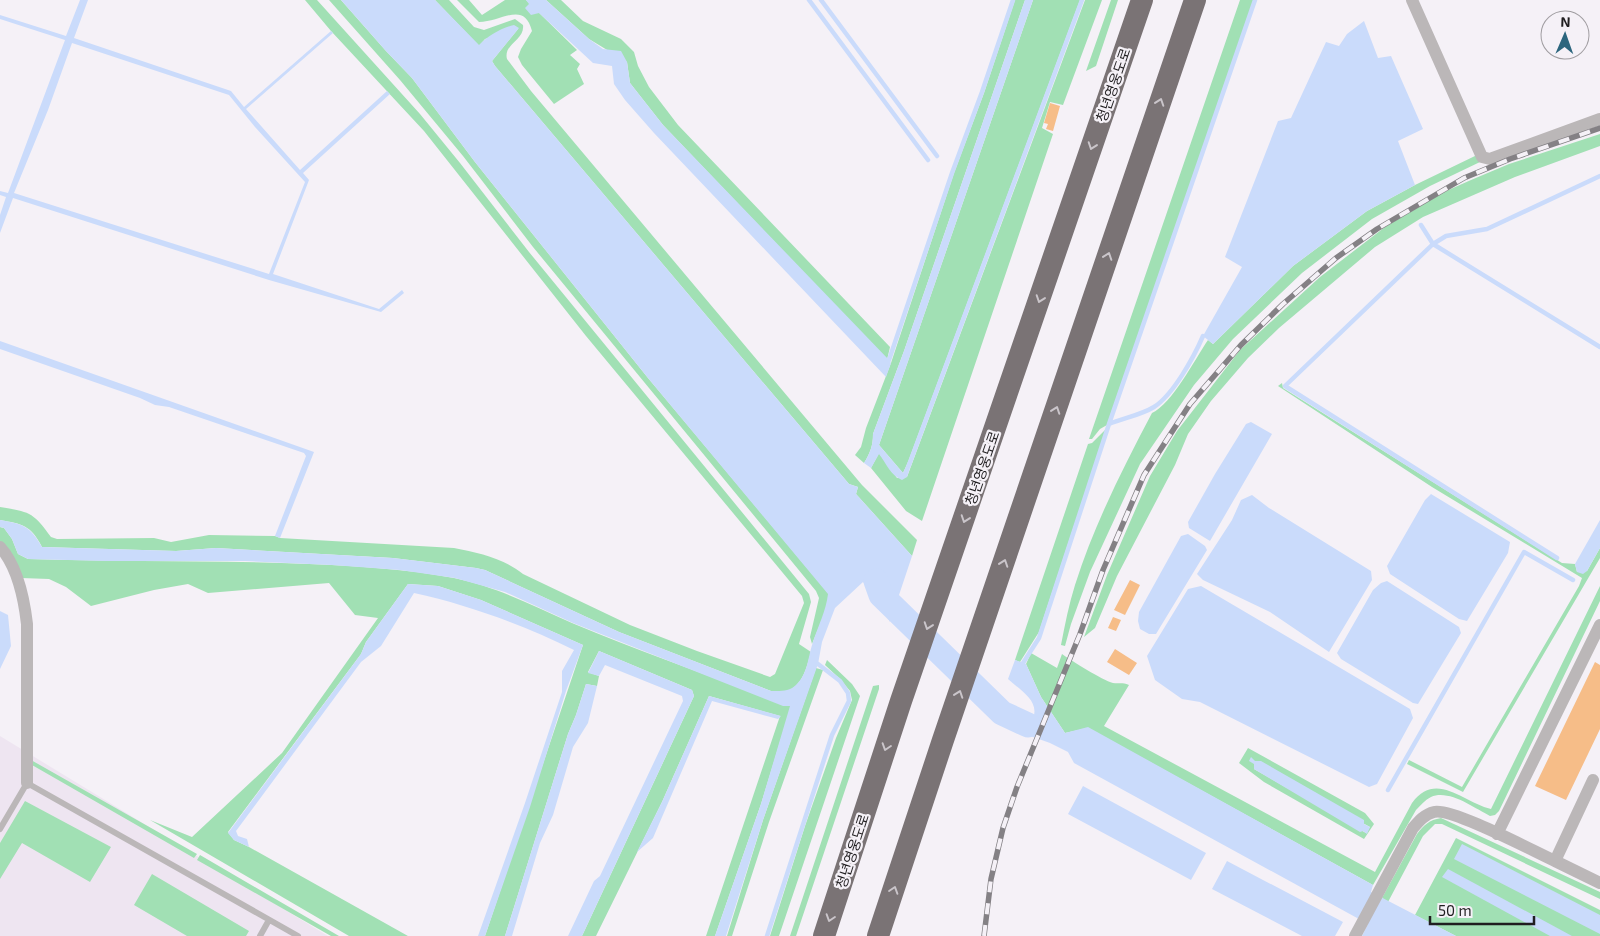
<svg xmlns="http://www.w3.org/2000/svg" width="1600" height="936" font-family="'Exo 2','Noto Sans KR',sans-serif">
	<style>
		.built { fill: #eee5f1 }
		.green { fill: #a1e0b4; fill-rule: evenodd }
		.water { fill: #cadbfb; fill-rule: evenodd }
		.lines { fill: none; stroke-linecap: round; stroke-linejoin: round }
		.stream { stroke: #cadbfb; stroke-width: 4.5 }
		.river { stroke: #cadbfb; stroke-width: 25 }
		.building { fill: #f6bd88 }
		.service { stroke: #bbb7b8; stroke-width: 6 }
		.minor { stroke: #bbb7b8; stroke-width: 12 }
		.motorway { stroke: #7a7375; stroke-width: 22 }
		.rail-casing { stroke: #848185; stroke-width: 5.5 }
		.rail { stroke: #f5f1f7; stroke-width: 4; stroke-dasharray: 11; stroke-linecap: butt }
		.oneway { stroke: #cac5ca }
		.labels { text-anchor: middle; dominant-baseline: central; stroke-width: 4.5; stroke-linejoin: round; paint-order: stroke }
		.street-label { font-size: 14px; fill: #201e20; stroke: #f5f1f7 }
	</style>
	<rect width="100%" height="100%" fill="#f5f1f7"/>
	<path class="built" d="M0,736L328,936H0Z"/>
	<path class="green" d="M305,0H317L420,114L460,163L529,252L809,594L811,602L799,644L811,652C807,666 803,686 787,691C782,692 775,691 771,691L619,632L485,570L476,568L393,558L216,548L176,551L42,547C31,525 22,524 0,520V507C30,512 33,512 51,537L57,539L154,538L171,542L209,535L275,536L280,538L454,548C479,553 503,558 523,574L630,625L697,651L770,677L775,674L804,603L802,596L586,336L424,131L331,31Z
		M329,0H341L386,51L412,78L475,162L648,378L829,594L826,610L812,644L810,637L819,598L816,591L533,247L463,156L400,80Z
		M435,0H449L474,27L484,30L515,19L523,25C525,40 503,44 507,59L531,91L862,485L917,540L912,556L856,494L858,487L849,484L495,66L492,61L518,29L485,39L479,46Z
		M457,0H469L482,15L505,0H526L577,50L570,55L580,64L577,69L584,84L554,104L522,65L518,57L521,49L532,31C524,0 502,22 479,22Z
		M546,0H561L583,21L621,39L634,52L638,66L649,87L678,125L890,347L887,360L663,125L630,83L627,62L589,39Z
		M1015,0H1025L904,351L873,434C873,446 870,453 864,463L855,455L861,447L866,428L891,363L954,173L984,93Z
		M1033,0H1080L908,462L903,473L879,445Z
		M1085,0H1102L1063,105L1050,102L1042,128L1053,134L922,521L906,511L871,468L879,453L897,478L907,477Z
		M1111,0H1118L1096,66L1086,71Z
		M1240,0H1254L1107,425L1100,429L1092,439H1089Z
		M1600,134V146L1515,177L1423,217L1375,247L1279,328L1248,358L1211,401L1188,434L1175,465L1117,576L1095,628L1084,637L1107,575L1150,476L1177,431L1240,350L1320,277L1385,227L1444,192L1471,180L1509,164Z
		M1477,155L1480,162L1430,186L1372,219L1302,273L1233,339L1194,385L1140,464L1090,572L1071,624L1065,646L1061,645C1065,624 1069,604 1075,585C1094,525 1123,468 1152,413C1172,404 1195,359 1208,340L1213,344L1293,266L1367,211L1415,185Z
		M1282,383L1283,388L1562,563L1575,564L1577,572L1587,571L1600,548V558L1463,792L1407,764L1409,760L1462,787L1579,586L1582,578L1432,487L1278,386Z
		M1106,429L1039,632L1020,662L1015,660L1088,444L1092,443Z
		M0,527L4,528L12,539L18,554L28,559C121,562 215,560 309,564C357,566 407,569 454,578C498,587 533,606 572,623C644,653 718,679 791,706L761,804L715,936H706L780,716L709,696L662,802L596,936H582L694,696L692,690L599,651L588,672L599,676L597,686L586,684L576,715L568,734L505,936H485L583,645L481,600L438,586L408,584L366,642L361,654L228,832L234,840L249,847L408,936H349L150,820L192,837L282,753L378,618L355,615L329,583L208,593L188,584L154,590L91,606L66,587L49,579L21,578L0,542Z
		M1600,586V601L1499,811L1495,815L1490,816C1474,808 1449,789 1431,797C1425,800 1421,805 1416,810L1373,885L1088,728L1065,733L1041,697L1026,664L1031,653L1057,668L1062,654C1072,661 1102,680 1113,683C1119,684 1122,682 1129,685L1104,726L1375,872L1412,803C1436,770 1464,803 1491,809Z
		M827,660L852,684L860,696L779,936H770L805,826L836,738L852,700L850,691L840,679L825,665Z
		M816,668L823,670L769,822L732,936H727L763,820Z
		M879,685V689L796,936H790L873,686Z
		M1248,748L1365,813L1374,824L1364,839L1264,782L1239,763ZM1254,764L1370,827L1366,833L1254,769Z
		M31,760L197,854L194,858L32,765Z
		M25,801L111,847L90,882L22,843L0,879V843Z
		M1441,818L1600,892V899L1442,824H1435L1423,836L1388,902L1382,898L1417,834C1424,825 1429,820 1441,818Z
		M1456,838L1600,910V936H1456L1415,915Z
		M200,855L339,936H331L197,860Z
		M152,874L249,931L246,936H187L134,905Z"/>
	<path class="water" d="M80,0H88L74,38L231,91L244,107L331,31L333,33L246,109L300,170L387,91L390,94L303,173L309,180L273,274L379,309L402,290L404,293L381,312L269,280L13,198L0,233V215L6,197L0,195V191L8,193L65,40L0,19V15L66,36ZM72,43L229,95L255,127L305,182L269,274L14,193L48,110Z
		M341,0H435L479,45C488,36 501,28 514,25L519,28L492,61L495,66L849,484L858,487L856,494L912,556L890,622L877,600L863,582L835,608L822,642L818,664L763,820L726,936H715L761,804L790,706H783L573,623L505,592L455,578L400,570L332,565L245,561H107L28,559L18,554L12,539L4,528L0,527V520C23,524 30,526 42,547L176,551L216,548L393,558L476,568L485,570L619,632L771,691C780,691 789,692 796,685C808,674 808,656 813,642C818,626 826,611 828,594L648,378L475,162L412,78L386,51Z
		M526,0H546L589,39L603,49L621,51L627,62L630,83L663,125L889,360L891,363L886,377L654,133L625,100L614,84L612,66L593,63L539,13L531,15L525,8L529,4Z
		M1025,0H1033L879,445L903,473L908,462H912L907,477L902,480C891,476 886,463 879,454L871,468L864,463C870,453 873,446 873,434L904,351Z
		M1364,21L1378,58L1391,56L1423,129L1398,141L1415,185L1367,211L1293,266L1213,344L1203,336L1242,267L1225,257L1278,121L1291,118L1326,42L1339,46L1347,34Z
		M0,341L314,452L280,538L275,536L306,456L304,453L169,407L155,405L140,398L0,349Z
		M1251,422L1272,434L1210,541L1189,528L1188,522L1215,474L1246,424Z
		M1431,494L1510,542L1508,553L1467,621L1459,619L1390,574L1387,566L1425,500Z
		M1252,495L1269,508L1371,571L1372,580L1329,652L1270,612L1203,580L1197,574L1232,520L1241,500Z
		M1600,520V548L1587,571L1583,574L1577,572L1575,564Z
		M1188,534L1205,546L1207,550L1156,634H1149L1140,629L1138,621L1139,612L1181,536Z
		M1387,581L1459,627L1461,633L1418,704L1413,703L1341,659L1337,653L1373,590L1381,583Z
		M408,584L438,586L481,600L583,645L566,691L530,807L485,936H478L525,803L562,692V671L574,650C523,625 469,605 414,593L381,646L361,662L236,831L238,836L247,839L249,847L234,840L228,833L361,654L366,642Z
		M1201,586L1410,709L1413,718L1377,784L1369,787L1200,702L1182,699L1155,680L1147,656L1188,589Z
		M0,611L8,615L11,646L0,669Z
		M599,651L692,690L694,696L582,936H568L594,881L600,876L683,701L682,696L605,665L599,676L588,673Z
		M1015,660L1026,664L1041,697L1065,733L1088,727L1373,885L1371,892L1456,936H1362L1368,924L1074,763L1068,752L1050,743L1022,733L995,717L1001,699L1030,724C1044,703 1022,692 1008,679Z
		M586,684L597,686L588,723L573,747L553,815L540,843L512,936H505L568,734L576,715Z
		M709,696L781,716L778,719L712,701L653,838L637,852L662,802Z
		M1251,757L1255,761H1261L1364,820V824L1370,827L1367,834L1363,831L1360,832L1254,769V764L1249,761Z
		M1083,786L1206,853L1191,880L1068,814Z
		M1462,844L1600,915V934L1454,859Z
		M1227,861L1343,922L1335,936H1302L1212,889Z
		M1448,869L1572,936H1550L1442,877Z"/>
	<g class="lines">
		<path class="stream" d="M809,0L928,160
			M821,0L937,156
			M1421,225L1433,244L1600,347
			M889,360L952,173L982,92L1013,0
			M1109,424C1124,418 1141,415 1154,407C1173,395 1194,357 1203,336
			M909,465L1082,0
			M1557,558L1285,386L1433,244L1446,236L1487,229L1600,176
			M1023,663L1039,638L1109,424L1255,0
			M1388,790L1524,552L1573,580
			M767,936L832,735L849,701L848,693L840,681L818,664"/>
		<path class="river" d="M876,581L881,595L1002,713L1028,725"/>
	</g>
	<path class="building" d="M1050,103L1060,106L1053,131L1046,129L1048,124L1044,123Z
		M1130,580L1140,585L1125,615L1114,610Z
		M1113,617L1121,620L1116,631L1108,628Z
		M1115,649L1137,663L1129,675L1107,662Z
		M1595,662L1600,665V729L1566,800L1535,786Z"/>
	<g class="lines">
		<path class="service" d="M0,829L27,783L298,936
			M260,936L269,920"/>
		<path class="minor" d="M1412,0L1482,157L1490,159L1600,119
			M0,547C18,567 24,598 27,624V783
			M1497,834L1600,625
			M1555,861L1600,883
			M1355,936L1413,828C1419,821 1425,814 1434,812C1451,807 1535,852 1555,861L1593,780"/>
		<path class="motorway" d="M824,936L901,701L1142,0
			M878,936L943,740L1195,0"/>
		<g class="rail-casing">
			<path id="rail" d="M984,936L991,879L1003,828L1017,787L1080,634L1103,570L1144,475L1190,404L1241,345L1283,304L1336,258L1377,229L1464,178L1510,159L1600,128"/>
		</g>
		<use href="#rail" class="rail"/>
	</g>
	<defs><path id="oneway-chevron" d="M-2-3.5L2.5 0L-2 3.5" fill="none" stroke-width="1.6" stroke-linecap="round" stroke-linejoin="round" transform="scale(1.25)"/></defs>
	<g class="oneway">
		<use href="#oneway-chevron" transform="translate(1160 102) rotate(-71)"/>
		<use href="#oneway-chevron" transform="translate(1092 146) rotate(109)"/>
		<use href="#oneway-chevron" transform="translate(1108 256) rotate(-71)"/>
		<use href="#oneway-chevron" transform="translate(1040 299) rotate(109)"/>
		<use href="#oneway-chevron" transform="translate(1056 410) rotate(-71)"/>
		<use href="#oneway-chevron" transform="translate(965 519) rotate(109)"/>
		<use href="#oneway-chevron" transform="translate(1004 563) rotate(-71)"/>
		<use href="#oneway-chevron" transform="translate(928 626) rotate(109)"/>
		<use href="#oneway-chevron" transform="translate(959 694) rotate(-71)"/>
		<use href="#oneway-chevron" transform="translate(886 747) rotate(108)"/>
		<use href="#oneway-chevron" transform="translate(894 890) rotate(-72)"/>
		<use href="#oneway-chevron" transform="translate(830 918) rotate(108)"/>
	</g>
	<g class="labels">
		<g class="street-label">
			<text transform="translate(1113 85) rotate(-71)">청년영웅도로</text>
			<text transform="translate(982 468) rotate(-71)">청년영웅도로</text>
			<text transform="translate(852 851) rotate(-72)">청년영웅도로</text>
		</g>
	</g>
	<g transform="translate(1565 35) rotate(2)"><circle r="24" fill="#f5f1f7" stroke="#a09da1"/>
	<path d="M0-4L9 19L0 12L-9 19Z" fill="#2c667e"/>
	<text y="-8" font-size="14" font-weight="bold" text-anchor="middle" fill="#201e20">N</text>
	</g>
	<path d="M1430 916v8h104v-8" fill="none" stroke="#201e20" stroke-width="2.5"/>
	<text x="1438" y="916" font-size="15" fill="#201e20" stroke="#f5f1f7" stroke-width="4" paint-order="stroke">50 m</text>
</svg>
